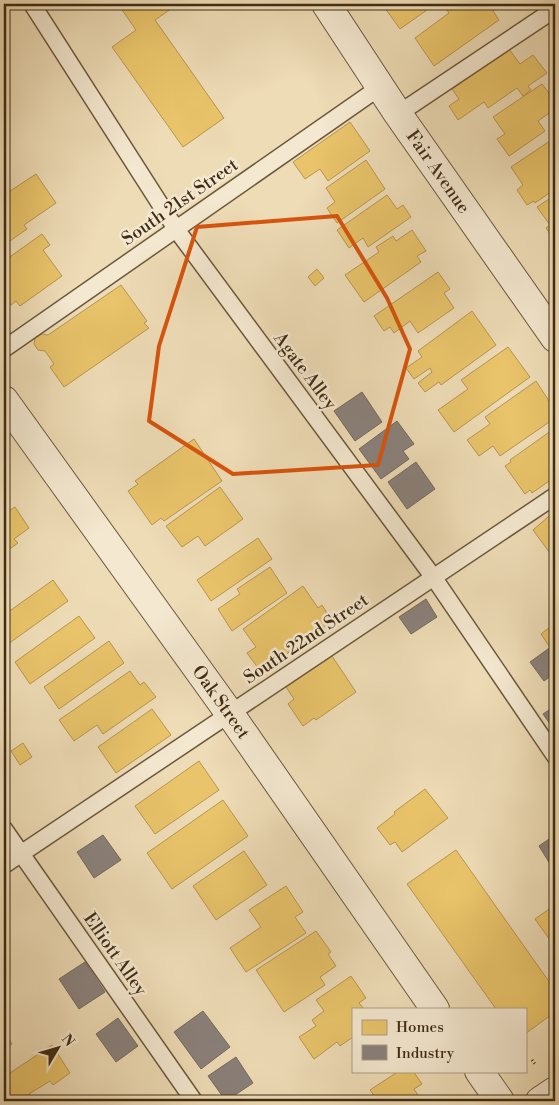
<svg xmlns="http://www.w3.org/2000/svg" width="559" height="1105" font-family="'Libre Bodoni',serif">
	<style>
		.homes { fill: #e9c46a; stroke: #b69650 }
		.industry { fill: #8a817c; stroke: #74685d }
		.lines { fill: none; stroke-linecap: round; stroke-linejoin: round }
		.service-casing { stroke: #6b583c; stroke-width: 19 }
		.minor-casing { stroke: #6b583c; stroke-width: 30 }
		.tertiary-casing { stroke: #6b583c; stroke-width: 30 }
		.path { stroke: #3f2c14; stroke-width: 3; stroke-dasharray: 1 2.5; stroke-linecap: butt }
		.service { stroke: #f4e8d0; stroke-width: 16 }
		.minor { stroke: #f4e8d0; stroke-width: 28 }
		.tertiary { stroke: #f4e8d0; stroke-width: 28 }
		.marked { fill: none; stroke: #d7540d; stroke-width: 4; stroke-linejoin: round }
		.labels { text-anchor: middle; dominant-baseline: central; stroke-width: 5; stroke-linejoin: round; paint-order: stroke }
		.street-label { font-size: 18px; fill: #3f2c14; stroke: #f4e8d0 }
	</style>
	<rect width="100%" height="100%" fill="#eedcb6"/>
	<filter id="stains"><feTurbulence type="fractalNoise" baseFrequency=".004" numOctaves="4"/><feColorMatrix values="0 0 0 0 .2 0 0 0 0 .09 0 0 0 0 .02 0 0 0 .5 -.17"/></filter>
	<radialGradient id="worn" r=".72"><stop offset=".6" stop-color="#630" stop-opacity="0"/><stop offset="1" stop-color="#630" stop-opacity=".3"/></radialGradient>
	<path class="homes" d="M118,4H178L155,20L224,118L183,147L112,47L136,30Z
		M382,4H429L425,7L427,10L400,29Z
		M450,4H500L493,11L499,20L434,66L415,38L449,13L445,7Z
		M509,49L520,64L533,55L547,73L528,86L531,90L523,96L517,88L488,108L484,102L458,120L449,106L459,99L452,89Z
		M542,84L549,93L555,88V109L538,121L545,131L509,156L497,139L505,134L493,117Z
		M350,122L370,151L328,181L320,169L305,179L293,162Z
		M550,141L555,149V189L535,203L534,201L527,205L517,190L523,185L511,167Z
		M366,160L385,189L337,223L327,208L335,202L326,188Z
		M36,174L56,203L24,225L27,229L4,245V195Z
		M387,195L397,209L403,205L411,217L368,247L363,238L349,248L337,230Z
		M555,195V241L546,228L550,225L537,207Z
		M412,230L426,251L417,256L421,262L364,302L345,275L379,252L376,247L393,236L396,241Z
		M42,234L50,245L43,250L62,276L20,306L16,301L11,305L4,295V261Z
		M317,269L324,278L315,286L308,277Z
		M438,272L450,289L444,293L454,308L418,333L410,321L394,333L390,327L384,331L374,316Z
		M121,285L147,321L144,323L149,328L64,387L50,367L54,364L45,351L38,350L34,344L35,338L42,334L48,335Z
		M472,311L496,345L441,385L439,382L425,392L418,383L432,372L430,368L414,379L406,368L422,357L418,351Z
		M508,347L530,377L454,432L438,410L468,389L461,380Z
		M536,381L555,410V418L500,456L493,446L479,456L467,440L490,424L485,417Z
		M555,428V477L532,493L530,490L525,494L505,466L511,462L510,460Z
		M194,439L222,481L164,521L161,518L152,525L128,491L138,484L135,481Z
		M220,487L243,519L205,546L198,536L182,547L166,526Z
		M15,507L29,528L14,539L18,543L4,553V514Z
		M555,511V560L533,530Z
		M258,538L272,559L211,601L197,580Z
		M270,567L287,593L232,631L218,609L240,594L237,589Z
		M53,580L68,601L4,647V615Z
		M303,586L318,608L322,605L330,618L323,622L326,626L261,672L247,653L256,647L243,629Z
		M79,616L95,638L30,684L15,662Z
		M554,624L555,641L549,646L541,634Z
		M109,641L124,663L59,709L44,687Z
		M332,656L356,692L316,720L314,718L303,726L288,704L294,699L286,687Z
		M130,671L140,685L144,682L156,697L103,734L97,725L74,741L59,720Z
		M152,709L171,735L116,773L98,747Z
		M23,743L32,757L20,765L11,751Z
		M199,761L219,790L155,834L135,806Z
		M425,789L448,818L402,852L395,842L390,845L377,828L395,814L394,812Z
		M223,800L248,836L172,889L147,853Z
		M456,850L555,990V1012L525,1034V1009H496L407,884Z
		M244,851L267,885L216,920L193,886Z
		M286,886L303,912L295,917L306,933L246,972L230,948L261,927L249,910Z
		M555,905V947L535,919Z
		M316,931L331,952L328,954L336,966L320,977L325,985L284,1012L256,970Z
		M351,976L366,998L359,1003L364,1009H353V1037L340,1046L337,1042L314,1059L299,1037L316,1026L312,1020L324,1011L316,1000Z
		M4,1032L12,1044L4,1049Z
		M52,1045L70,1073L53,1085L50,1081L29,1094L34,1101H4V1077Z
		M399,1071H413L422,1084L414,1089L422,1101H369L375,1097L370,1090Z"/>
	<path class="industry" d="M362,392L382,422L355,441L334,411Z
		M397,421L414,444L403,451L409,459L381,479L359,449Z
		M416,462L435,489L407,509L388,482Z
		M426,599L437,617L411,634L399,617Z
		M555,644V673L544,681L530,662Z
		M555,706V731L543,714Z
		M103,835L121,860L94,878L77,852Z
		M555,835V872L539,846Z
		M85,962L105,992L79,1009L59,979Z
		M203,1011L230,1047L201,1069L174,1032Z
		M118,1018L138,1046L116,1062L96,1034Z
		M236,1057L253,1083L226,1101L208,1076Z"/>
	<g class="lines">
		<g class="service-casing">
			<path id="service" d="M32,4L176,229L434,578L555,756
				M398,114L555,9
				M4,349L380,87
				M4,829L194,1101
				M4,865L555,496"/>
		</g>
		<g class="minor-casing">
			<g id="minor">
				<path id="s1" d="M326,4L398,114L555,338"/>
				<path id="s2" d="M4,400L230,714L435,1009"/>
				<path d="M479,1071L500,1101"/>
			</g>
		</g>
		<g class="tertiary-casing">
			<path id="tertiary" d="M540,1101L555,1091"/>
		</g>
		<path class="path" d="M532,1060L535,1064"/>
		<use href="#service" class="service"/>
		<use href="#minor" class="minor"/>
		<use href="#tertiary" class="tertiary"/>
	</g>
	<path class="marked" d="M337,216L387,298L410,349L378,465L233,474L149,421L159,346L197,227Z"/>
	<g class="labels">
		<g class="street-label">
			<text stroke="none"><textPath href="#s1" startOffset="202">Fair Avenue</textPath></text>
			<text transform="translate(180 202) rotate(-35)">South 21st Street</text>
			<text transform="translate(305 371) rotate(53)">Agate Alley</text>
			<text transform="translate(306 639) rotate(-34)">South 22nd Street</text>
			<text stroke="none"><textPath href="#s2" startOffset="372">Oak Street</textPath></text>
			<text transform="translate(115 954) rotate(55)">Elliott Alley</text>
		</g>
	</g>
	<rect width="559" height="1105" fill="none" stroke="#eedcb6" stroke-width="20"/>
	<rect x="5" y="5" width="549" height="1095" fill="none" stroke="#3f2c14" stroke-width="2.5"/>
	<rect x="10" y="10" width="539" height="1085" fill="none" stroke="#3f2c14"/>
	<rect x="352" y="1008" width="175" height="65" fill="#f4e8d0" stroke="#ac9d85"/>
	<rect x="362" y="1020" width="25" height="15" fill="#e9c46a" stroke="#ac9d85"/>
	<text x="396" y="1032" font-size="15" fill="#3f2c14">Homes</text>
	<rect x="362" y="1045" width="25" height="15" fill="#8a817c" stroke="#ac9d85"/>
	<text x="396" y="1058" font-size="15" fill="#3f2c14">Industry</text>
	<g transform="translate(58 1048) rotate(52)" stroke="#f4e8d0" stroke-width="4" paint-order="stroke">
	<path d="M0-4L9 19L0 12L-9 19Z" fill="#3f2c14"/>
	<text y="-8" font-size="14" font-weight="bold" text-anchor="middle" fill="#3f2c14">N</text>
	</g>
	<rect width="100%" height="100%" filter="url(#stains)"/>
	<rect width="100%" height="100%" fill="url(#worn)"/>
</svg>
